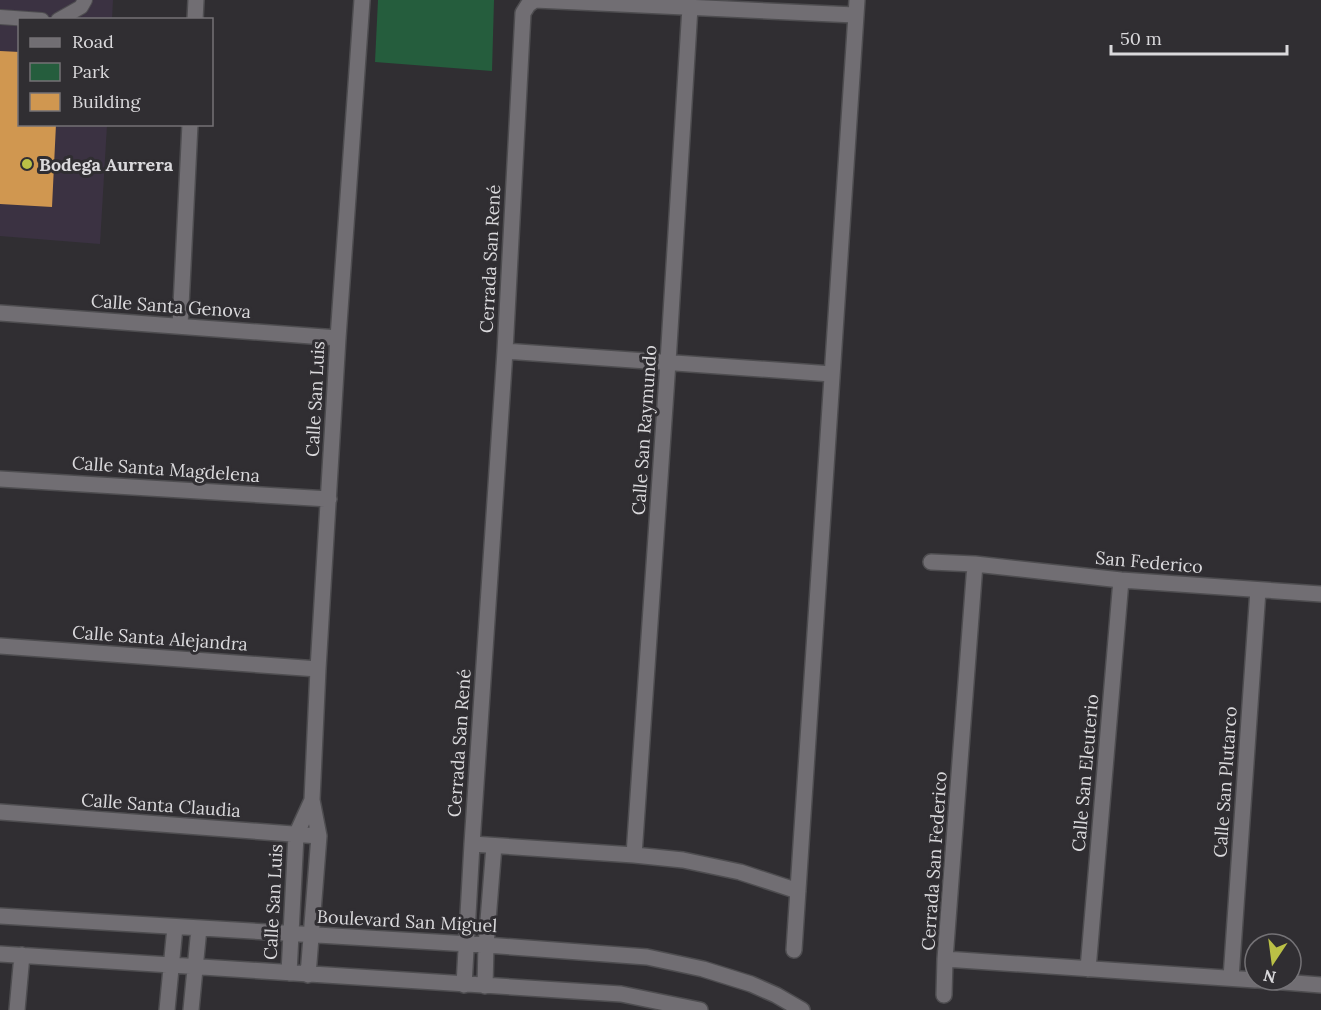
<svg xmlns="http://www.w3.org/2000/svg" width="1321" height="1010" font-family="Lora,serif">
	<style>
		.commercial { fill: #3b3242 }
		.green { fill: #255d3d }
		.building { fill: #d09750 }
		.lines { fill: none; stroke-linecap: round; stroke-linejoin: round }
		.lane-casing { stroke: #4e4d50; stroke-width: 16 }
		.street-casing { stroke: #4e4d50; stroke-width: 18 }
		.lane { stroke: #716e73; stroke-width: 14 }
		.street { stroke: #716e73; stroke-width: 15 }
		.poi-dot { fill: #bac046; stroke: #302e32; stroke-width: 2 }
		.labels { text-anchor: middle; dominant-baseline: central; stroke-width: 6; stroke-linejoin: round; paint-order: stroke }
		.poi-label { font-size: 18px; font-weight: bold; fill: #dad9dc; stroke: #302e32; text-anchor: start }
		.street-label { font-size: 18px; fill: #dad9dc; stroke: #302e32 }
	</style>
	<rect width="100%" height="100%" fill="#302e32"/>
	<path class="commercial" d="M0,0H113L112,19L20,20V124L107,125L100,244L0,236Z"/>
	<path class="green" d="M378,0H494L492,71L375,62Z"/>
	<path class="building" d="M0,51L20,52V124H56L52,207L0,204Z"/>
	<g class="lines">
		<g class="lane-casing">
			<path id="lane" d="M0,17L42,20
				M58,20L81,7L85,0"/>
		</g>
		<g class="street-casing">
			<path id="street" d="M195,20L196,0
				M0,313L338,338
				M180,326L190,124
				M505,351L832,374
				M0,479L329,499
				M931,562L975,564L1121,580L1321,594
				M0,646L318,669
				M0,812L319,836
				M472,844L634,855L683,860L740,872L798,891
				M634,855L668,362L690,7
				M0,916L486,945L647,957L703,969L751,984L776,995L802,1010
				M794,950L857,0
				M0,954L621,994L700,1010
				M945,959L1255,980
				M1088,969L1121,580
				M289,973L296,835L312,800
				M308,975L319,836L312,800L318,669L338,338L362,0
				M1231,978L1258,590
				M1258,980L1321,985
				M464,985L472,844L505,351L523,13L528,5L535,0L855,15
				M485,986L486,945L494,846
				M944,995L945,959L975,564
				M17,1010L22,955
				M167,1010L175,927
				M191,1010L199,928"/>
		</g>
		<use href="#lane" class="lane"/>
		<use href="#street" class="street"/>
	</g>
	<circle class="poi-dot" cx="27" cy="164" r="6"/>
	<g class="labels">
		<g class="poi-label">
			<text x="39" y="164">Bodega Aurrera</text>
		</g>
		<g class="street-label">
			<text transform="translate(490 259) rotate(-87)">Cerrada San René</text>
			<text transform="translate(171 306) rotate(4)">Calle Santa Genova</text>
			<text transform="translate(315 399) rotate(-87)">Calle San Luis</text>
			<text transform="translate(644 430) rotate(-86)">Calle San Raymundo</text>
			<text transform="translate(166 469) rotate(4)">Calle Santa Magdelena</text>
			<text transform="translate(1149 562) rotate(5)">San Federico</text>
			<text transform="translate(160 638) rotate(4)">Calle Santa Alejandra</text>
			<text transform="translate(459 743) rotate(-86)">Cerrada San René</text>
			<text transform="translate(1085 773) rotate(-85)">Calle San Eleuterio</text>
			<text transform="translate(1225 782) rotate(-86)">Calle San Plutarco</text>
			<text transform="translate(161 805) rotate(4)">Calle Santa Claudia</text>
			<text transform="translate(934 861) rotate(-86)">Cerrada San Federico</text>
			<text transform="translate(273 902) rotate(-87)">Calle San Luis</text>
			<text transform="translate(407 921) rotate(3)">Boulevard San Miguel</text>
		</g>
	</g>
	<rect x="18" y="18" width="195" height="108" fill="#302e32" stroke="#747276" stroke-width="1.5"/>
	<rect x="30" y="38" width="30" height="9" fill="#716e73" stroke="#747276" stroke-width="1.5"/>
	<text x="72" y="48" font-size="18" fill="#dad9dc">Road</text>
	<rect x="30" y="63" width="30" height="18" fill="#255d3d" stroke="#747276" stroke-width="1.5"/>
	<text x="72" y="78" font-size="18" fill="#dad9dc">Park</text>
	<rect x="30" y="93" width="30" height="18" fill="#d09750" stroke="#747276" stroke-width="1.5"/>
	<text x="72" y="108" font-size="18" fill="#dad9dc">Building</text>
	<g transform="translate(1273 962) rotate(193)"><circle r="28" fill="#302e32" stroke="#747276" stroke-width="1.5"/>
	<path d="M0-4.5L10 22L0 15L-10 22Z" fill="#bac046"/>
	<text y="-9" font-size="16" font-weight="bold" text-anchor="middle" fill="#dad9dc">N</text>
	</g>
	<path d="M1111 45v9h176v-9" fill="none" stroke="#dad9dc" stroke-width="3"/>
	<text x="1120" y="45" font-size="18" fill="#dad9dc" stroke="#302e32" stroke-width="4.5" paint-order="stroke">50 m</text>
</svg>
